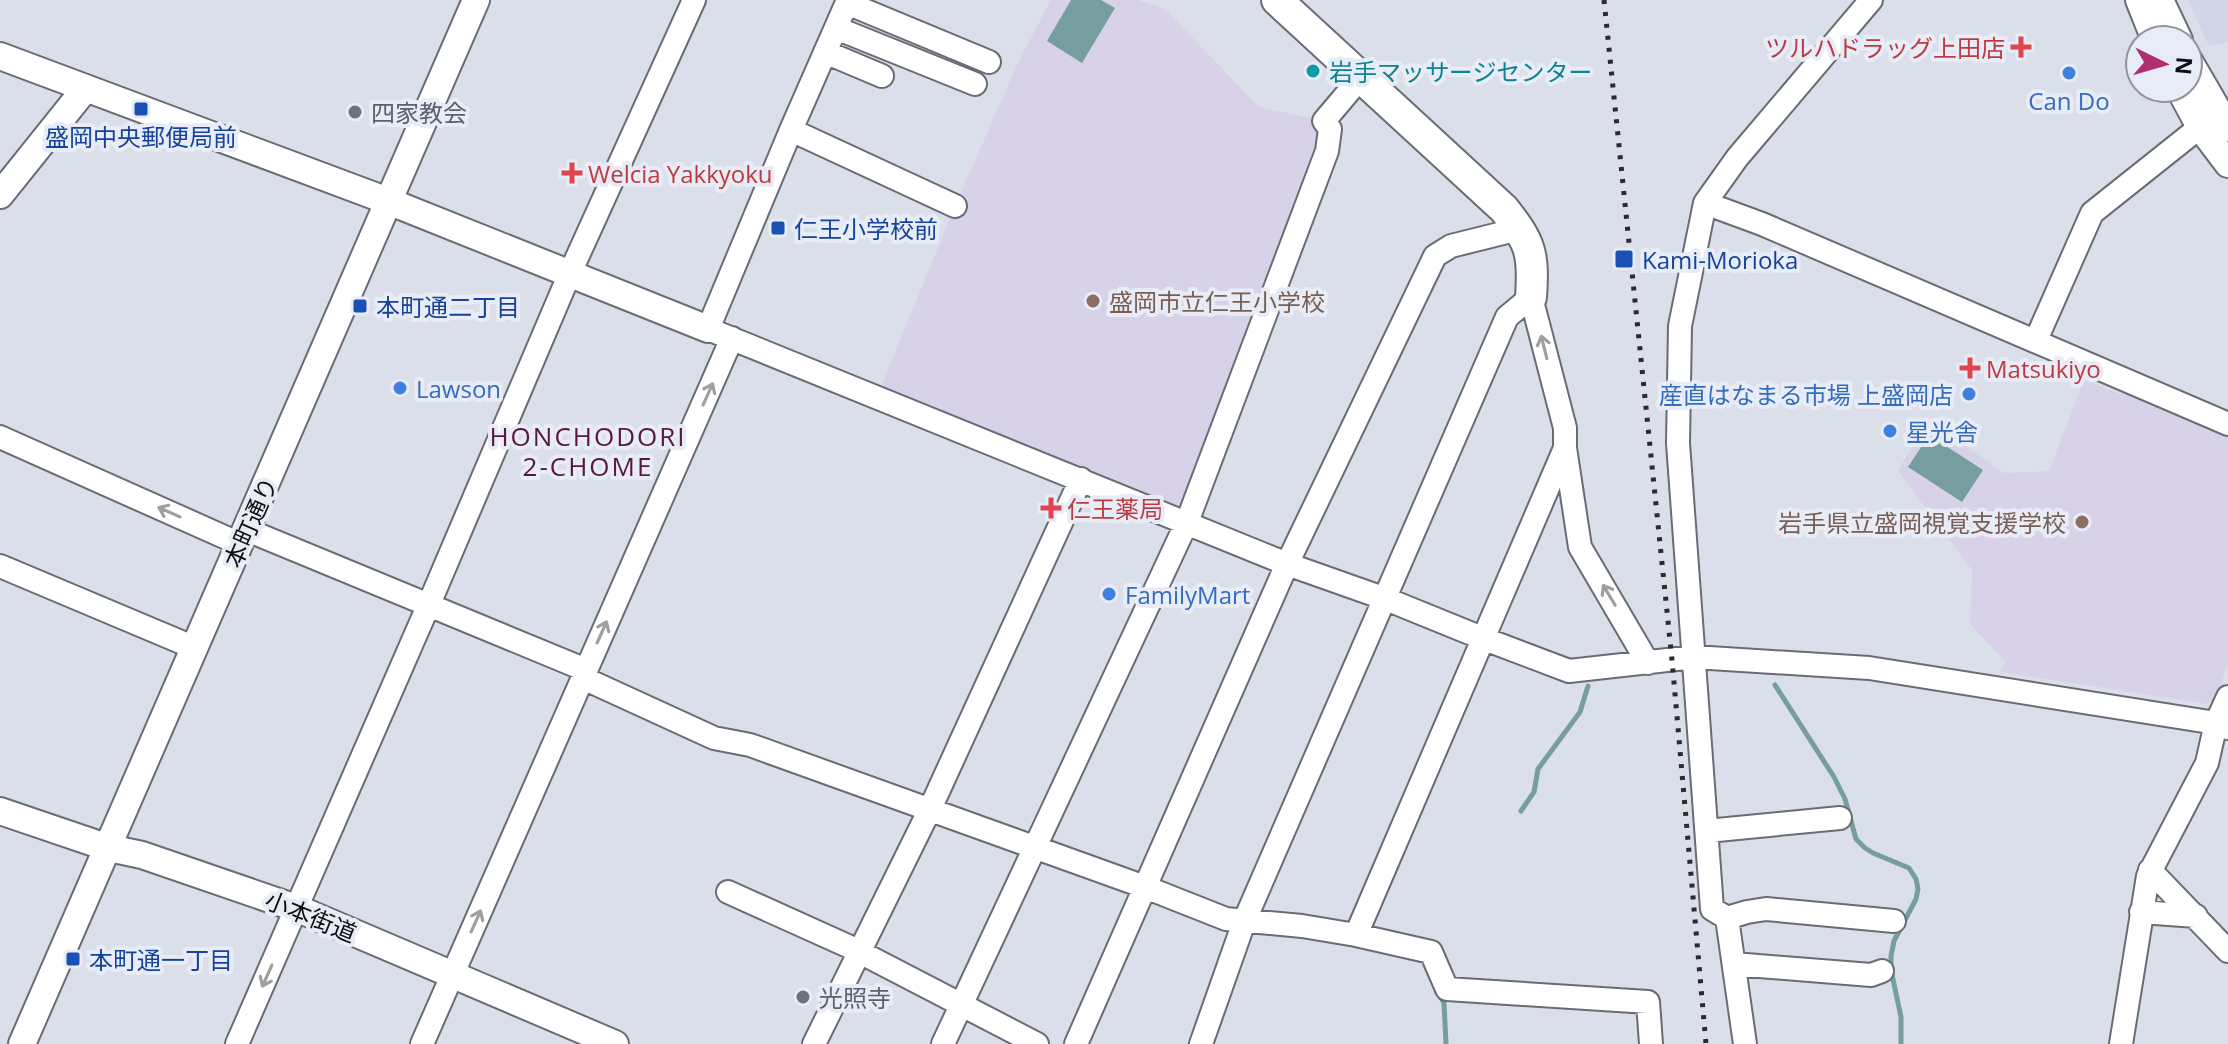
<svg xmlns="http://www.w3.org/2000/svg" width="2228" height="1044" font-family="'Open Sans','Noto Sans JP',sans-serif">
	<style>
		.commercial { fill: #d7d2e7 }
		.built { fill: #d0d6e8 }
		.water { fill: #779e9f }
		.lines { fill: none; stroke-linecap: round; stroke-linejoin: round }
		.stream { stroke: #779e9f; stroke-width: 5 }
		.minor-casing { stroke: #696c75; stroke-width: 26 }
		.tertiary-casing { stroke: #696c75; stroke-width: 30 }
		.secondary-casing { stroke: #696c75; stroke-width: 34 }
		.minor { stroke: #fff; stroke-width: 22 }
		.tertiary { stroke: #fff; stroke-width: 26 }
		.secondary { stroke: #fff; stroke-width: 30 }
		.rail { stroke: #2a2b2f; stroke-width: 5; stroke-dasharray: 4 8; stroke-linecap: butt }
		.oneway { stroke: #9f9fa0 }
		.health-dot { fill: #e0444e; stroke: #e8ecf6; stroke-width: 3 }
		.culture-dot { fill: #0f9aa8; stroke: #e8ecf6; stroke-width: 3 }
		.shop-dot { fill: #3f7fe0; stroke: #e8ecf6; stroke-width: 3 }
		.transit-dot { fill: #1a4fb4; stroke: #e8ecf6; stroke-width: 3 }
		.worship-dot { fill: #6b7280; stroke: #e8ecf6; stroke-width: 3 }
		.education-dot { fill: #8d6e63; stroke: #e8ecf6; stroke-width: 3 }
		.labels { text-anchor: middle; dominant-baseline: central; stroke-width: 8; stroke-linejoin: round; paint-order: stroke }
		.health-label { font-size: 24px; fill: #be3a42; stroke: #e8ecf6; text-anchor: start }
		.culture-label { font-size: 24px; fill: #0d838f; stroke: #e8ecf6; text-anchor: start }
		.shop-label { font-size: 24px; fill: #366cbe; stroke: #e8ecf6; text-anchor: start }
		.worship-label { font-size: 24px; fill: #5b616d; stroke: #e8ecf6; text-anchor: start }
		.transit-label { font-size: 24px; fill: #164399; stroke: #e8ecf6; text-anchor: start }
		.education-label { font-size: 24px; fill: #785e54; stroke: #e8ecf6; text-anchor: start }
		.street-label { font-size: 24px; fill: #0e0f12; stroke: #e8ecf6 }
		.neighbourhood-label { font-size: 26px; letter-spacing: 2px; fill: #59193a; stroke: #e8ecf6 }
	</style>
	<rect width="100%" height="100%" fill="#dbdfe9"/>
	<path class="commercial" d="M1051,0H1138L1165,9L1259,107L1324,121L1330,129L1187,522L877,397L955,206L1018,63Z
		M2084,380L2120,394L2133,391L2228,434V659L2219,693L2207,704L2001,672L2005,661L1970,624L1972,570L1898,471L1928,420L2004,473L2049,471Z"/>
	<path class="built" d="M2188,0H2228V42L2209,46Z"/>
	<path class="water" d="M1071,0H1101L1115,8L1082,63L1047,41Z
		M1929,435L1983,470L1962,502L1908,467Z"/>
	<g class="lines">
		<path class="stream" d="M1775,685L1834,777L1845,799L1856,839L1865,848L1873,853L1909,868L1916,879L1918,889L1916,899L1894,941L1891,956V970L1901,1017V1044
			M1521,811L1534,792L1538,769L1580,712L1588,686
			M1439,994L1444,1003L1446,1044"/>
		<g class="minor-casing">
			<path id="minor" d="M848,0L791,130L708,329L1287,564L1386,599L1482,638L1569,671L1694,657L1869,668L2216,723L2228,728
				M847,3L989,62
				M836,28L975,84
				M825,52L882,76
				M791,130L955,206
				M1705,203L1762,224L2228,424
				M2036,340L2092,213L2200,127L2214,122
				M0,437L240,544
				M247,530L586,670
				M0,566L195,648
				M583,678L714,738L750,745L1145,887L1226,919L1302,926L1356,935L1431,952L1447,989L1648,1002L1651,1044
				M1707,831L1840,818
				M2150,870L2228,951
				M728,892L850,947L1037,1044
				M2141,912L2196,916
				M1727,918L1747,912L1766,909L1894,921
				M1356,935L1565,448
				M1734,964L1871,975L1882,971
				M237,1044L429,604L570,273L694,0
				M422,1044L732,338
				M814,1044L930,809L1081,479
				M943,1044L1187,522L1327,151L1330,129L1324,121L1362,76
				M1076,1044L1287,564L1435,256L1451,246L1519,229
				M1201,1044L1244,922L1507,317L1531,297L1565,428V448L1580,547L1648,663
				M1745,1044L1727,918L1712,909L1678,443L1680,326L1705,203L1737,158L1871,0
				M2121,1044L2148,876L2207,763L2216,723L2228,697"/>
		</g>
		<g class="tertiary-casing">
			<path id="tertiary" d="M2139,0L2155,40
				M2160,0L2179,40
				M0,56L388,201L708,329
				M2188,59L2228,128
				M2179,88L2200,127L2228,164
				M0,195L85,89
				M0,811L109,848L142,855L296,908L615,1044
				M22,1044L476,0"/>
		</g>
		<g class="secondary-casing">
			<path id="secondary" d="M1277,0L1504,209C1531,243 1534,254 1531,297"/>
		</g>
		<use href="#minor" class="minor"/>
		<use href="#tertiary" class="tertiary"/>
		<use href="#secondary" class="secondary"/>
		<path class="rail" d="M1604,0L1672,660L1706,1044"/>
	</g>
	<defs><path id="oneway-shaft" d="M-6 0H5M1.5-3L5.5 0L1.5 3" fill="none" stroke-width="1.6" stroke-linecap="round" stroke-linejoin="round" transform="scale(2)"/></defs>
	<g class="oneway">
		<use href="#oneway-shaft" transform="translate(1544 347) rotate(-104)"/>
		<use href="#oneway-shaft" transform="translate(708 394) rotate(-66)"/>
		<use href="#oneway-shaft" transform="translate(169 512) rotate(-156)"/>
		<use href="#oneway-shaft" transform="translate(1609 595) rotate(-121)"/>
		<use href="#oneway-shaft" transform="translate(602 632) rotate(-66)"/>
		<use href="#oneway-shaft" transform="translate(476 921) rotate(-66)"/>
		<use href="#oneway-shaft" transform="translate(267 976) rotate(114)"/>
	</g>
	<g class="health-dot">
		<path d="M2017 35h8v8h8v8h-8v8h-8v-8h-8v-8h8z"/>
		<path d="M568 161h8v8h8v8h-8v8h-8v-8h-8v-8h8z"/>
		<path d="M1966 356h8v8h8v8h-8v8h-8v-8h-8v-8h8z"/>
		<path d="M1047 496h8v8h8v8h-8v8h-8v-8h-8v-8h8z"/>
	</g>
	<circle class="culture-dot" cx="1313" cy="71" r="8"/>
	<g class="shop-dot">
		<circle cx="2069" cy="73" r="8"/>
		<circle cx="400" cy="388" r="8"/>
		<circle cx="1969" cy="394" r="8"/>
		<circle cx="1890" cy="431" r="8"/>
		<circle cx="1109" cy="594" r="8"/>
	</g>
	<g class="transit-dot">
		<rect x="133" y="101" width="16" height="16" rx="4"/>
		<rect x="770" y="220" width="16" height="16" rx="4"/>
		<rect x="1614" y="249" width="20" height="20" rx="4"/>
		<rect x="352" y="298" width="16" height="16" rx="4"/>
		<rect x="65" y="951" width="16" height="16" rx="4"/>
	</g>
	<g class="worship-dot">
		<circle cx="355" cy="112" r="8"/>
		<circle cx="803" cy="997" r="8"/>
	</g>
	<g class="education-dot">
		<circle cx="1093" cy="301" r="8"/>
		<circle cx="2082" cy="522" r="8"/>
	</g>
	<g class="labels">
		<g class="health-label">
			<text x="2005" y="47" text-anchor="end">ツルハドラッグ上田店</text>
			<text x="588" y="173">Welcia Yakkyoku</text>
			<text x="1986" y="368">Matsukiyo</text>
			<text x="1067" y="508">仁王薬局</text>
		</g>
		<g class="culture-label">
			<text x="1329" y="71">岩手マッサージセンター</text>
		</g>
		<g class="shop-label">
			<text x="2069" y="100" text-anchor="middle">Can Do</text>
			<text x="416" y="388">Lawson</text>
			<text x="1953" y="394" text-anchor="end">産直はなまる市場 上盛岡店</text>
			<text x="1906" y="431">星光舎</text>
			<text x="1125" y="594">FamilyMart</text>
		</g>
		<g class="worship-label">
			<text x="371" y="112">四家教会</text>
			<text x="819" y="997">光照寺</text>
		</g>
		<g class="transit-label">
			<text x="141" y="136" text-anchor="middle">盛岡中央郵便局前</text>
			<text x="794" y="228">仁王小学校前</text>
			<text x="1642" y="259">Kami-Morioka</text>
			<text x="376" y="306">本町通二丁目</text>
			<text x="89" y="959">本町通一丁目</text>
		</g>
		<g class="education-label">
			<text x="1109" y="301">盛岡市立仁王小学校</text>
			<text x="2066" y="522" text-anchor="end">岩手県立盛岡視覚支援学校</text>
		</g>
		<g class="street-label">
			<text transform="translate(250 522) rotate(-66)">本町通り</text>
			<text transform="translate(311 916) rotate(22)">小本街道</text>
		</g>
		<g class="neighbourhood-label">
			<text x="588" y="436">HONCHODORI<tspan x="588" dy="30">2-CHOME</tspan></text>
		</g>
	</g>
	<g transform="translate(2164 64) rotate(95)"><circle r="38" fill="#e8ecf6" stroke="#91949b" stroke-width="2"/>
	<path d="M0-6L14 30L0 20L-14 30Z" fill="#b12d74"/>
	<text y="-12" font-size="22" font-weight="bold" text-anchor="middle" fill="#0e0f12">N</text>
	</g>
</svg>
